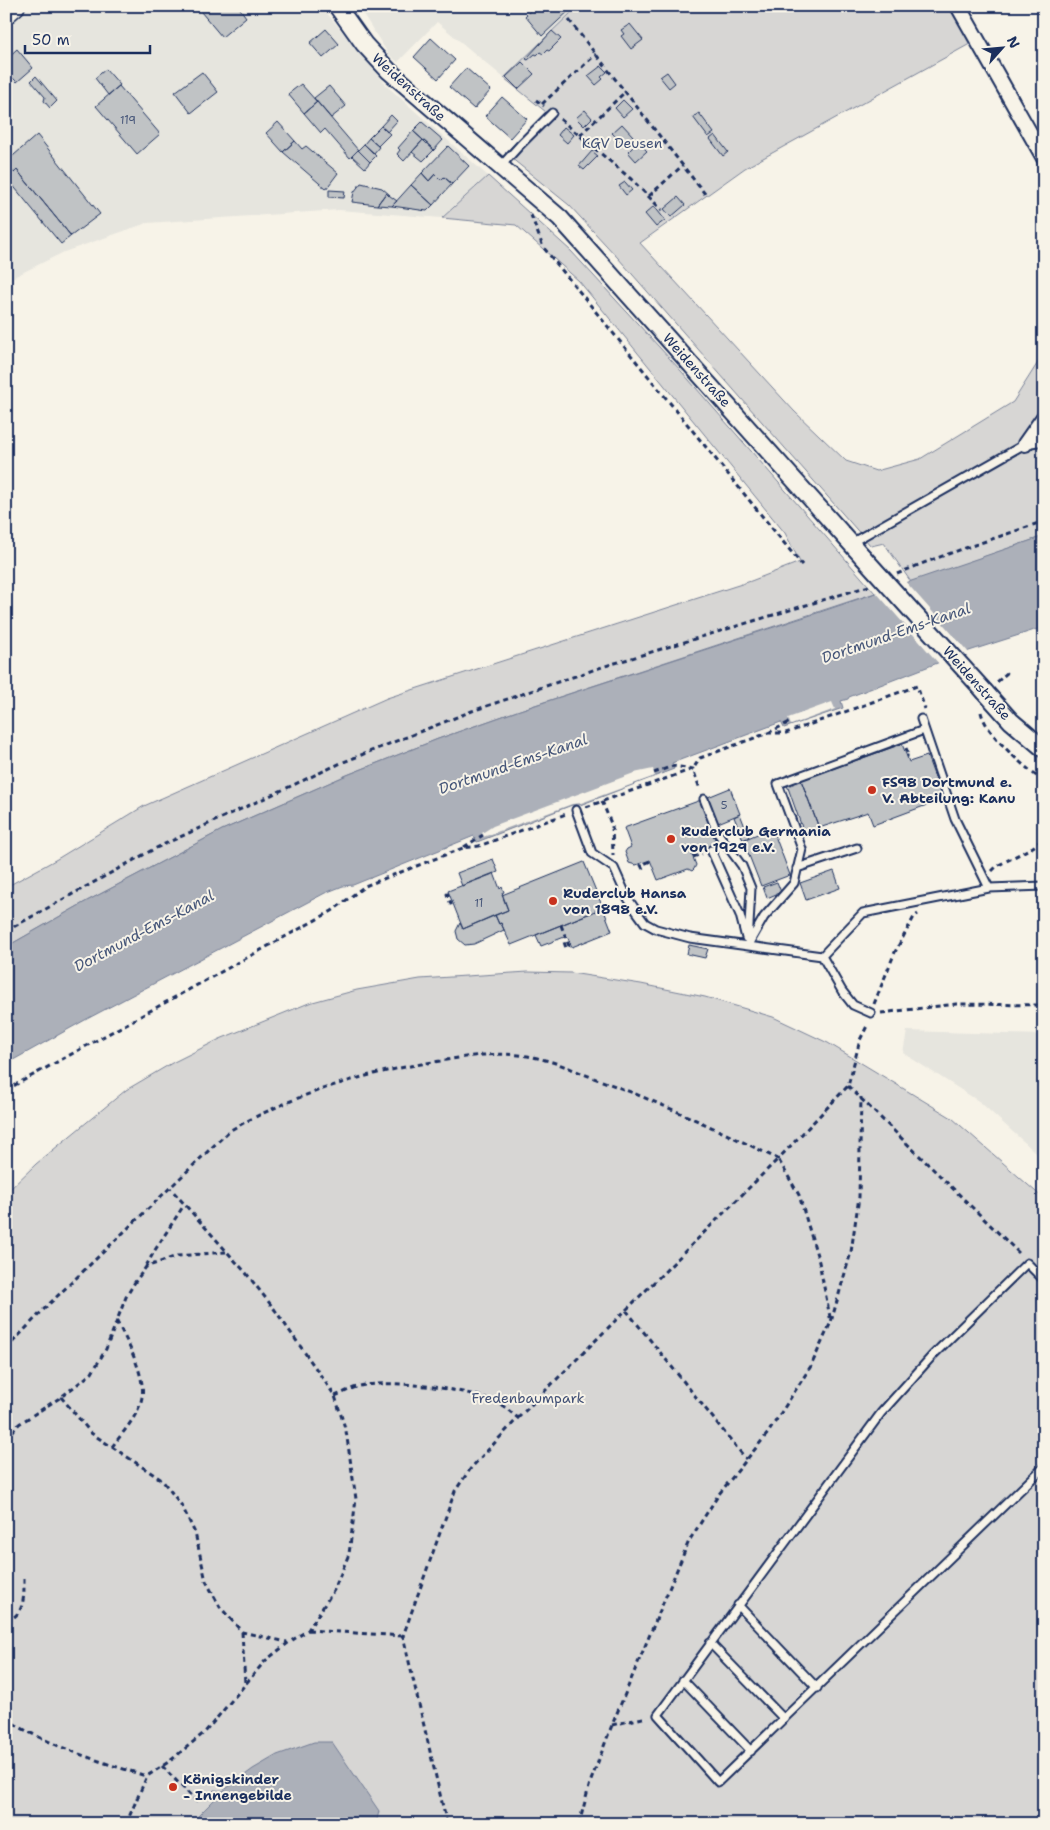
<svg xmlns="http://www.w3.org/2000/svg" width="1050" height="1830" font-family="'Shantell Sans',sans-serif">
	<style>
		.built { fill: #e6e5de }
		.green { fill: #d7d6d4; stroke: #798299 }
		.water { fill: #acb0b9; stroke: #727c95 }
		.pier { fill: #f7f3e8 }
		.building { fill: #c0c3c5; stroke: #1b2f5e }
		.lines { fill: none; stroke-linecap: round; stroke-linejoin: round }
		.service-casing { stroke: #1b2f5e; stroke-width: 11 }
		.minor-casing { stroke: #1b2f5e; stroke-width: 18 }
		.tertiary-casing { stroke: #1b2f5e; stroke-width: 20 }
		.secondary-casing { stroke: #1b2f5e; stroke-width: 22 }
		.path { stroke: #1b2f5e; stroke-width: 3; stroke-dasharray: 5 4; stroke-linecap: butt }
		.service { stroke: #f7f3e8; stroke-width: 7 }
		.minor { stroke: #f7f3e8; stroke-width: 14 }
		.tertiary { stroke: #f7f3e8; stroke-width: 16 }
		.secondary { stroke: #f7f3e8; stroke-width: 19 }
		.tertiary-bridge-casing { stroke: #1b2f5e; stroke-width: 20; stroke-linecap: butt }
		.tertiary-bridge { stroke: #f7f3e8; stroke-width: 16 }
		.poi-dot { fill: #c8321e; stroke: #f7f3e8; stroke-width: 2 }
		.labels { text-anchor: middle; dominant-baseline: central; stroke-width: 4; stroke-linejoin: round; paint-order: stroke }
		.number-label { font-size: 11px; fill: #445478 }
		.street-label { font-size: 14px; fill: #1b2f5e; stroke: #f7f3e8 }
		.park-label { font-size: 14px; fill: #415076; stroke: #f7f3e8 }
		.poi-label { font-size: 14px; font-weight: bold; fill: #1b2f5e; stroke: #f7f3e8; text-anchor: start }
		.water-label { font-size: 15px; font-style: italic; fill: #465679; stroke: #f7f3e8 }
	</style>
	<rect width="100%" height="100%" fill="#f7f3e8"/>
	<filter id="ink" filterUnits="userSpaceOnUse"><feTurbulence type="fractalNoise" baseFrequency=".02" numOctaves="2"/><feDisplacementMap in="SourceGraphic" scale="10" xChannelSelector="R" yChannelSelector="G"/><feConvolveMatrix kernelMatrix="1 2 1 2 8 2 1 2 1" color-interpolation-filters="sRGB"/></filter>
	<g filter="url(#ink)">
		<path class="built" d="M6,6H321L389,88L488,176L442,218L339,210L147,223L64,252L6,281Z
			M358,6H578L504,78L437,22L398,62L389,55Z
			M907,1031L1044,1035V1160L980,1102L903,1053Z"/>
		<path class="green" d="M578,6H958L977,40L745,168L640,243L794,411L846,461L876,471L920,459L1013,402L1044,353V536L911,582L884,543L871,546L618,258L569,205L505,153L546,112L504,78Z
			M488,176L571,251L682,372L875,593L520,710L438,739L347,775L222,830L87,901L6,947V887L57,859L144,806L387,698L751,581L800,562L785,533L579,281L516,225L442,218Z
			M528,972L571,973L641,984L705,997L773,1017L828,1043L952,1118L1044,1199V1824H6V1193L36,1164L126,1090L172,1063L220,1039L309,1003L357,990L420,979Z"/>
		<path class="water" d="M1044,536V627L966,652L849,697L848,699L841,701L843,708L784,728L781,722L672,763L674,769L580,805H572L477,842L474,836L353,885L343,886L325,893L85,1020L6,1064V947L87,901L222,830L347,775L438,739L520,710L820,612Z
			M314,1742H332L379,1811L376,1824H183L188,1819L191,1823L216,1798L211,1793L214,1790L223,1791L253,1769L277,1755Z"/>
		<path class="pier" d="M905,581L970,654L940,665L875,591Z
			M832,702L835,709L791,725L788,718Z
			M653,769L655,776L581,803L572,804L483,837L482,833L493,826L634,773Z"/>
		<path class="building" d="M196,6H238L246,17L222,37Z
			M535,6H570L572,8L542,36L525,16Z
			M630,24L643,40L631,49L621,36L624,34L621,30Z
			M326,29L339,44L323,58L310,43Z
			M552,31L561,39L549,51L547,50L543,54L540,52L537,55L535,54L528,60L526,59Z
			M431,38L455,60L438,79L414,57Z
			M17,49L33,68L17,82L6,71V59Z
			M522,62L534,74L518,89L506,77Z
			M601,66L607,72L601,77L603,79L596,85L588,76Z
			M466,68L491,90L474,109L449,87Z
			M106,69L120,85L108,95L95,78Z
			M202,72L218,92L191,113L175,92Z
			M667,72L675,83L669,88L660,77Z
			M36,76L57,101L50,108L44,101L45,97L31,81Z
			M301,84L317,102L304,113L288,94Z
			M119,86L160,134L137,154L96,106Z
			M329,86L346,106L331,118L314,98Z
			M502,97L527,119L510,138L485,116Z
			M623,100L632,109L623,117L615,108Z
			M317,102L358,150L350,158L325,129L321,133L304,113Z
			M585,110L592,118L584,126L576,118Z
			M699,113L714,133L708,137L693,117Z
			M391,115L397,121L387,132L381,126Z
			M278,122L295,141L283,152L266,133Z
			M422,122L443,140L434,150L413,131Z
			M622,124L633,136L624,145L612,133Z
			M381,126L390,134L378,146L369,138Z
			M564,127L574,135L567,143L558,135Z
			M413,131L423,140L404,161L397,154L400,150L398,148Z
			M37,135L100,214L71,236L17,170L14,173L6,163V162Z
			M715,135L728,152L723,156L710,139Z
			M369,138L379,147L374,153L364,144Z
			M423,140L434,150L423,161L412,152Z
			M295,141L302,149L306,146L338,173L326,189L283,152Z
			M638,142L647,151L636,161L628,152Z
			M364,144L376,156L370,162L358,150Z
			M448,146L469,166L452,184L444,177L441,180L435,174L429,181L422,173Z
			M358,150L370,162L365,168L352,156Z
			M592,151L598,156L584,170L579,166Z
			M11,170L14,173L17,170L71,236L61,244L6,177V174Z
			M422,173L429,181L435,174L441,180L444,177L452,184L433,205L411,185Z
			M625,182L632,190L626,195L619,186Z
			M361,183L382,188L390,195L389,196L386,193L377,205L352,202L354,192Z
			M411,185L433,205L427,211L392,206Z
			M329,190L345,191L344,198L329,197Z
			M386,193L397,201L392,206L377,205Z
			M678,197L685,205L671,217L664,209Z
			M654,206L665,220L656,227L645,214Z
			M902,744L909,762L927,756L943,799L873,825L868,812L819,828L801,780Z
			M801,780L819,828L804,833L787,785Z
			M730,788L740,814L718,823L708,797Z
			M701,800L717,845L692,855L696,865L694,869L692,871L688,869L658,880L650,860L636,865L629,863L625,852L627,849L631,847L624,828Z
			M740,814L749,837L743,840L734,817Z
			M772,828L790,875L761,886L743,840Z
			M493,859L498,872L462,886L457,873Z
			M584,862L603,908L511,945L501,923L499,924L495,915L508,910L502,895Z
			M834,871L840,888L806,900L800,883Z
			M494,873L500,889L502,887L504,892L502,893L508,910L463,929L448,891Z
			M777,882L781,892L767,898L763,887Z
			M603,908L612,931L572,947L567,936L541,946L536,935Z
			M495,915L499,924L501,923L504,930L474,944L465,945L458,939L456,931L460,923L463,929Z
			M689,945L708,949L705,958L687,954Z"/>
		<g class="lines">
			<g class="service-casing">
				<path id="service" d="M501,166L520,145L552,113
					M851,543L1025,444L1044,441
					M921,719L955,819L989,888
					M704,799L717,832L742,866L751,888L748,944
					M576,810L592,853L614,868L627,897L637,912L645,923L656,929L690,938L822,956L863,913L989,888L1044,886
					M711,850L740,915L746,938
					M797,868L857,848
					M748,945L764,917L794,883L802,849L778,784L924,730
					M822,956L842,991L853,1005L871,1013
					M1044,1280L1027,1263L933,1355L881,1413L658,1715L718,1782L1044,1467
					M738,1605L817,1688
					M710,1643L784,1719
					M683,1680L751,1751"/>
			</g>
			<g class="minor-casing">
				<path id="minor" d="M958,6L1044,158
					M1025,444L1044,417"/>
			</g>
			<g class="tertiary-casing">
				<path id="tertiary" d="M337,6L364,44L389,71L560,218L863,557
					M985,692L1011,721L1044,749"/>
			</g>
			<g class="secondary-casing">
				<path id="secondary" d="M6,14L15,6"/>
			</g>
			<path class="path" d="M569,20L705,194
				M536,100L544,106
				M542,104L596,54
				M560,119L631,179L662,210
				M580,135L626,91
				M649,196L683,165
				M531,215L543,247L802,565
				M897,574C945,553 995,539 1044,521
				M997,682L1008,672
				M981,712C986,735 1025,767 1044,782
				M768,733L790,722
				M906,748L909,756H907
				M654,773L673,766L693,769L700,789
				M602,801L612,826L613,855
				M586,807L693,769L700,758L768,733H786L917,686L925,709
				M464,847L483,835
				M693,857L702,854
				M643,869L641,865L651,861
				M992,871L997,866L1033,847L1044,838
				M449,894H447L452,907
				M561,925L569,946L566,948L564,942
				M6,931L154,849L341,763L472,711L602,667L869,586
				M874,1004L895,952L914,917L918,914
				M881,1013L956,1004L1044,1005
				M848,1086L1021,1255
				M6,1090L332,911L365,886L463,848L479,846L566,814
				M146,1266L155,1250L184,1205
				M626,1310L778,1159L799,1195L819,1262L831,1322
				M6,1349L47,1306L229,1131C294,1094 366,1072 440,1061C474,1055 511,1050 545,1060C561,1064 576,1071 591,1077C655,1100 717,1129 778,1159L848,1086L860,1040L868,1024
				M335,1396C343,1393 352,1388 360,1386C391,1379 472,1389 500,1404C506,1408 512,1413 518,1418L471,1468L455,1491L403,1636L447,1824
				M61,1397L91,1433L162,1480L182,1506L195,1533L206,1581L220,1607L242,1632L287,1642
				M518,1418L626,1310L746,1459
				M6,1439L19,1424L61,1397L92,1373L106,1349L126,1297L135,1282L146,1267L177,1256L226,1252
				M112,1447C123,1432 139,1415 142,1397C146,1376 126,1339 116,1320
				M6,1621C25,1615 24,1597 24,1579
				M308,1630L403,1636
				M242,1632L245,1684
				M6,1719C49,1746 98,1761 146,1776
				M612,1725L647,1717
				M162,1766L199,1804
				M126,1824L147,1776L170,1761L205,1732L265,1661L288,1643L308,1630L334,1590L349,1554L356,1499L346,1431L335,1396L275,1310L246,1273L170,1188
				M579,1824L590,1783L612,1725L689,1541L719,1494L768,1433L811,1366L831,1322L851,1252L859,1197L861,1097"/>
			<use href="#service" class="service"/>
			<use href="#minor" class="minor"/>
			<use href="#tertiary" class="tertiary"/>
			<use href="#secondary" class="secondary"/>
			<g class="tertiary-bridge-casing">
				<path id="tertiary-bridge" d="M863,557L985,692"/>
			</g>
			<use href="#tertiary-bridge" class="tertiary-bridge"/>
		</g>
	</g>
	<g class="poi-dot">
		<circle cx="872" cy="790" r="5"/>
		<circle cx="671" cy="839" r="5"/>
		<circle cx="553" cy="901" r="5"/>
		<circle cx="173" cy="1787" r="5"/>
	</g>
	<g class="labels">
		<g class="number-label">
			<text x="128" y="120">119</text>
			<text x="724" y="805">5</text>
			<text x="479" y="903">11</text>
		</g>
		<g class="street-label">
			<text transform="translate(409 87) rotate(42)">Weidenstraße</text>
			<text transform="translate(697 370) rotate(48)">Weidenstraße</text>
			<text transform="translate(977 683) rotate(48)">Weidenstraße</text>
		</g>
		<g class="park-label">
			<text x="622" y="143">KGV Deusen</text>
			<text x="528" y="1398">Fredenbaumpark</text>
		</g>
		<g class="poi-label">
			<text x="882" y="782">FS98 Dortmund e.<tspan x="882" dy="16">V. Abteilung: Kanu</tspan></text>
			<text x="681" y="831">Ruderclub Germania<tspan x="681" dy="16">von 1929 e.V.</tspan></text>
			<text x="563" y="893">Ruderclub Hansa<tspan x="563" dy="16">von 1898 e.V.</tspan></text>
			<text x="183" y="1779">Königskinder<tspan x="183" dy="16">- Innengebilde</tspan></text>
		</g>
		<g class="water-label">
			<text transform="translate(896 633) rotate(-19)">Dortmund-Ems-Kanal</text>
			<text transform="translate(513 764) rotate(-19)">Dortmund-Ems-Kanal</text>
			<text transform="translate(144 931) rotate(-28)">Dortmund-Ems-Kanal</text>
		</g>
	</g>
	<rect width="1050" height="1830" fill="none" stroke="#f7f3e8" stroke-width="25"/>
	<rect x="12" y="12" width="1025" height="1805" fill="none" stroke="#1b2f5e" stroke-width="2" filter="url(#ink)"/>
	<g transform="translate(1002 48) rotate(63)" stroke="#f7f3e8" stroke-width="4" paint-order="stroke">
	<path d="M0-4L9 19L0 12L-9 19Z" fill="#1b2f5e"/>
	<text y="-8" font-size="14" font-weight="bold" text-anchor="middle" fill="#1b2f5e">N</text>
	</g>
	<path d="M25 45v8h125v-8" fill="none" stroke="#1b2f5e" stroke-width="2.5"/>
	<text x="32" y="45" font-size="15" fill="#1b2f5e" stroke="#f7f3e8" stroke-width="4" paint-order="stroke">50 m</text>
</svg>
